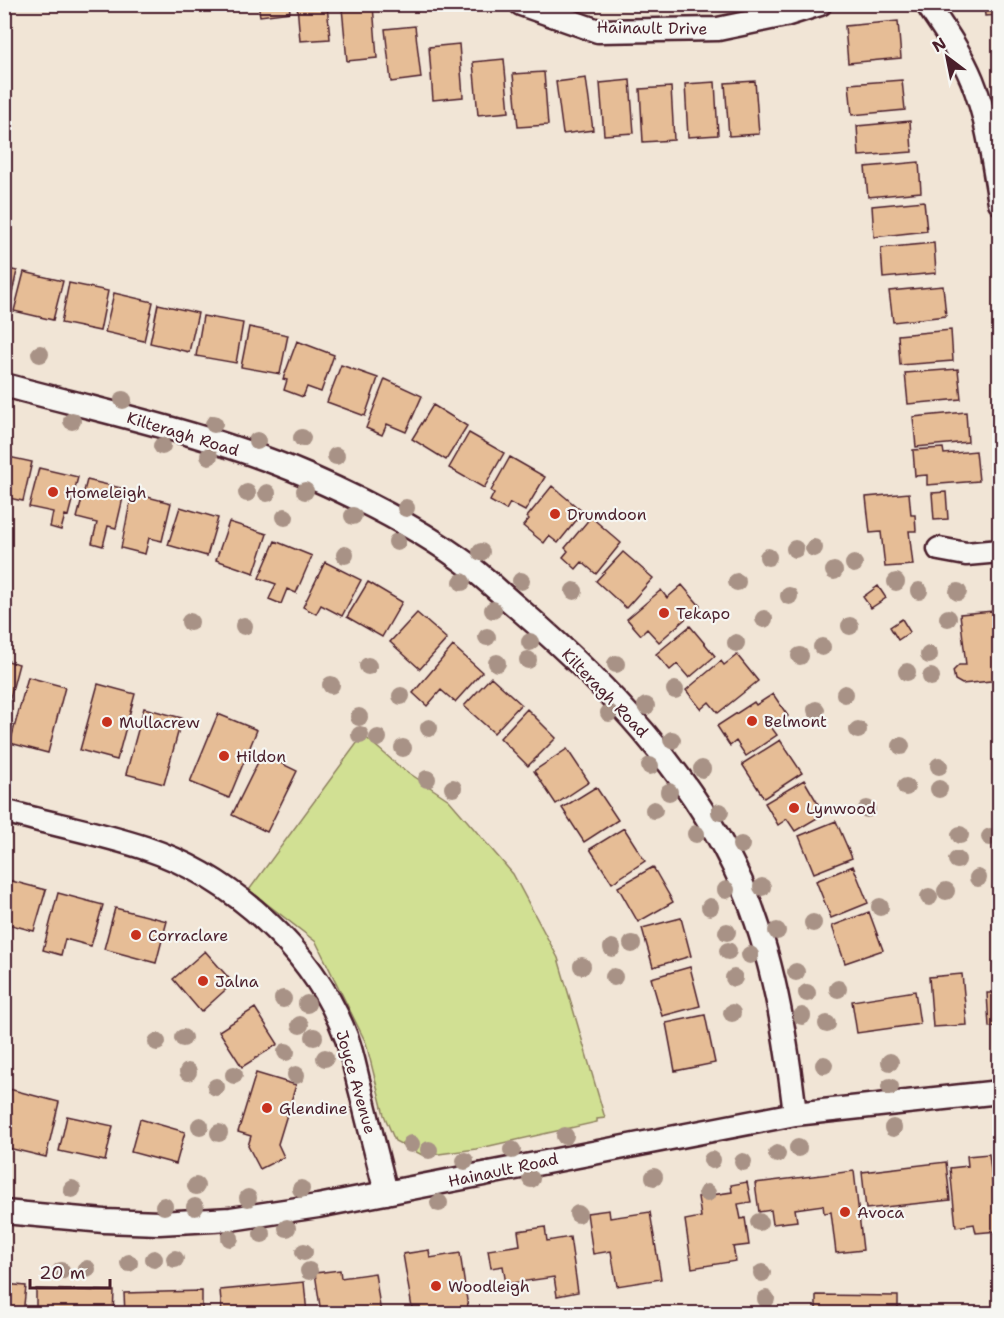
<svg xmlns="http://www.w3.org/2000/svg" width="1004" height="1318" font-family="'Shantell Sans',sans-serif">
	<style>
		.green { fill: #d1e093; stroke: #8e805f; stroke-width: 1.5 }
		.building { fill: #e6bd96; stroke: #4a1f2b; stroke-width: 1.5 }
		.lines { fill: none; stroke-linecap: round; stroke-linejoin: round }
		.minor-casing { stroke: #4a1f2b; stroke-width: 27 }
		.minor { stroke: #f6f6f2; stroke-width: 22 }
		.tree { fill: #a89286 }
		.poi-dot { fill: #c8321e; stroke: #f6f6f2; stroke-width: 2 }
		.labels { text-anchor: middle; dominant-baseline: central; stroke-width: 4.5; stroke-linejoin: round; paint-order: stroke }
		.street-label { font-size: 16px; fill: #4a1f2b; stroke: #f6f6f2 }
		.poi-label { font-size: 16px; fill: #4a1f2b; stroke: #f6f6f2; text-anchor: start }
	</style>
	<rect width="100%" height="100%" fill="#f1e5d6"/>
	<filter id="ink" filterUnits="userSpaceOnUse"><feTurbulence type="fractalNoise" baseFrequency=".0167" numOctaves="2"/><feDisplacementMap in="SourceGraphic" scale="12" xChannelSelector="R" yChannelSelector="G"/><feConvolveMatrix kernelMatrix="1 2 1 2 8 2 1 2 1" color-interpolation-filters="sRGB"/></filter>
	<g filter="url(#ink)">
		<path class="green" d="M363,735L400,767L449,800L513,874L558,958L605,1118L597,1119V1122L476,1149L424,1156L395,1141L384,1115L366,1043L316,942L249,890Z"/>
		<path class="building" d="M258,4H289L290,12L260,16Z
			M297,4H327L330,39L300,41Z
			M984,4H1000V15L985,16Z
			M373,5L377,58L347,61L342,8Z
			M898,21L901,58L848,63L845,26Z
			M415,26L421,78L391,82L385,29Z
			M459,44L463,97L433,100L429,47Z
			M504,59L509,112L478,115L473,62Z
			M544,72L548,125L518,127L513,74Z
			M586,78L593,130L563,134L556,82Z
			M630,80L634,133L604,135L600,83Z
			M902,80L905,110L852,115L849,84Z
			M755,81L759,134L729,136L725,83Z
			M715,82L718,135L688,137L685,84Z
			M671,87L674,140L643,142L640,89Z
			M910,121L912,152L859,156L857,126Z
			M919,162L921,192L868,197L865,167Z
			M924,201L927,231L874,237L872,206Z
			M934,243L936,273L883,278L881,248Z
			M4,268L17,271L8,310L4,309Z
			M24,272L63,281L53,320L14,311Z
			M69,283L108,291L100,331L61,323Z
			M943,286L946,316L893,322L889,291Z
			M114,293L153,302L144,341L105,332Z
			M158,304L198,313L189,352L150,343Z
			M203,316L243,323L236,363L196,356Z
			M249,327L288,335L280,374L241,367Z
			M951,330L953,361L900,365L898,335Z
			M297,341L334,355L321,392L307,387L303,397L284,390L287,380L283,379Z
			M341,365L378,378L365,416L327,402Z
			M958,369L961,399L908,404L905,373Z
			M385,379L422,396L406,432L387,424L382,435L366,428Z
			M433,405L467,426L446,460L412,439Z
			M966,412L968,442L916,447L913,417Z
			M469,433L504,453L484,488L449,468Z
			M943,448L944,454L976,451L979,481L927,485V475L915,476L913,450Z
			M4,456L32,462L23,501L4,497Z
			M510,457L545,477L525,511L510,503L506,510L490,501L494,493L491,491Z
			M39,468L78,477L68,516L65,515L61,530L50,527L53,512L29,507Z
			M87,480L125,489L116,528L108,526L103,546L92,543L97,523L77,518Z
			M552,486L583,512L558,543L549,536L544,543L523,526L529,519L527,517Z
			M946,492L948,519L934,520L932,493Z
			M132,493L171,503L162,541L149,538L145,554L121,548Z
			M909,493L911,515H915L916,531H909L913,565L885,567L881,532L870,533L866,497Z
			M180,507L218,518L207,556L168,545Z
			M591,517L621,543L596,574L582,562L576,569L563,557L568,551L565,548Z
			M229,522L267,534L254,573L216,560Z
			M275,541L312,556L296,593L287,589L281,604L269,599L276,584L259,578Z
			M623,552L653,578L626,608L596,581Z
			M325,562L361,580L342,616L321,605L316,614L303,607Z
			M368,582L402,602L382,637L347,617Z
			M682,585L700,606L659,642L647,629L641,635L627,619L661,590L667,598Z
			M878,586L886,598L871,608L863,597Z
			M993,611L996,644H1000V680L962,684L955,680L953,671L959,665H966L960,614Z
			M417,613L447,639L420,669L390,642Z
			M902,619L910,632L898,640L890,627Z
			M690,626L715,656L689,678L677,664L670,670L656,654Z
			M453,646L482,672L455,702L441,690L427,706L413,693Z
			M737,655L758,681L718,713L709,702L701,709L686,690L721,661L724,665Z
			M4,660L19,664L4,721Z
			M28,677L65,687L48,753L10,743Z
			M491,677L521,704L494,733L464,706Z
			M98,684L135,694L117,760L80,750Z
			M773,694L788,716L771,727L777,735L746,756L736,741L730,746L717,726L754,702L756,705Z
			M144,708L182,718L164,784L126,774Z
			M527,709L556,738L528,766L500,738Z
			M218,714L257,730L229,798L190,782Z
			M780,740L802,773L764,798L742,764Z
			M567,749L589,782L556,804L534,771Z
			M262,754L297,771L267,832L232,815Z
			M804,780L824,814L795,831L787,819L778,825L765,803Z
			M596,787L618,820L584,842L562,808Z
			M836,821L852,858L814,873L799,836Z
			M624,828L645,861L612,883L590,849Z
			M853,866L868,903L831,918L816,881Z
			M653,867L673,902L638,922L618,887Z
			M4,879L46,890L34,931L4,923Z
			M58,893L103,905L91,946L65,939L61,955L43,950Z
			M115,908L167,921L156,963L104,949Z
			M869,912L883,950L845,963L832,926Z
			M681,918L691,956L653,967L642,928Z
			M205,951L233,983L201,1012L173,979Z
			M690,967L700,1006L662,1016L651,978Z
			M962,974L967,1025L933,1027L929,977Z
			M915,991L920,1024L857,1033L852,1001Z
			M987,993H1000V1026L989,1027Z
			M255,1008L278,1044L242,1067L219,1031Z
			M705,1015L715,1063L675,1071L666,1023Z
			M256,1073L296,1085L278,1144L284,1157L260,1169L248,1146L251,1136L238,1132Z
			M9,1089L59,1102L46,1157L4,1147V1107Z
			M67,1116L113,1126L105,1161L59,1151Z
			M140,1119L185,1132L176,1164L131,1152Z
			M1000,1153V1206L994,1154Z
			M989,1154L998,1231L976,1233L974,1224L956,1227L950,1168L968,1166L967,1156Z
			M946,1162L950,1200L866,1209L862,1172Z
			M854,1171L863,1250L836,1253L831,1212L824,1213L823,1205L795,1209L797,1221L773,1224L771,1210L759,1212L755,1183Z
			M747,1182L751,1202L738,1204L741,1219L745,1218L749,1245L733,1247L736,1261L692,1268L685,1220L701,1217L698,1197L732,1192L731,1185Z
			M609,1210L610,1218L650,1212L661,1279L617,1286L611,1251L593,1254L587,1213Z
			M545,1227L547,1241L570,1237L578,1292L557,1296L554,1277L506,1284L503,1266L491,1268L488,1250L520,1245L518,1231Z
			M429,1250L430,1258L460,1253L469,1314H413L403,1254Z
			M340,1270L341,1278L375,1273L381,1314L321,1313L315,1273Z
			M304,1282L307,1314H222L220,1290Z
			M4,1284L26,1286L23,1314H4Z
			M36,1289L114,1291L113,1314H36Z
			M202,1291V1314H125L124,1293Z
			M816,1295L898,1296V1314H816Z"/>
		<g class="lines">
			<g class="minor-casing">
				<path id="minor" d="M521,4L598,31L718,29L785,15L820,4
					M927,4C944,29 961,53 972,80C988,119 993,162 1000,203
					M4,385C105,412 210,434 306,475C359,498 413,525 460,559C480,573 499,592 518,608C606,684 693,774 741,882C773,954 786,1036 795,1114
					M939,549L966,554L1000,551
					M4,811C51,824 100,833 145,848C233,877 315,952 347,1039C353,1056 356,1074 361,1092C369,1126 378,1159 386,1193
					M4,1212L104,1221L159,1223L231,1219L318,1206L795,1114L1000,1092"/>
			</g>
			<use href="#minor" class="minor"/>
		</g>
		<g class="tree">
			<circle cx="40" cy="354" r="9"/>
			<circle cx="123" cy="400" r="9"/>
			<circle cx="72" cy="421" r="9"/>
			<circle cx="214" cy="424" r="9"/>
			<circle cx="302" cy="438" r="9"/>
			<circle cx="257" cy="441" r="9"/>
			<circle cx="162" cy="446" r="9"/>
			<circle cx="209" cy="456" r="9"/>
			<circle cx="336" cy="456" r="9"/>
			<circle cx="305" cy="491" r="9"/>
			<circle cx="247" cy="493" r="9"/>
			<circle cx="267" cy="493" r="9"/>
			<circle cx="406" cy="508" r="9"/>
			<circle cx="353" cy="516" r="9"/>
			<circle cx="285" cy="517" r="9"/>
			<circle cx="397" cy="542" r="9"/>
			<circle cx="814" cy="548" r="9"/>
			<circle cx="795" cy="549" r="9"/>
			<circle cx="481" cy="552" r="9"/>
			<circle cx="345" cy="555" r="9"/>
			<circle cx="768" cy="557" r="9"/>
			<circle cx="854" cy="564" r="9"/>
			<circle cx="834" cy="571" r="9"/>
			<circle cx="521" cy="581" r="9"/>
			<circle cx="462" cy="582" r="9"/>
			<circle cx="737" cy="582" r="9"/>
			<circle cx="896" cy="582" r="9"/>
			<circle cx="574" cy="591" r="9"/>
			<circle cx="919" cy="591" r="9"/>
			<circle cx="958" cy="592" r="9"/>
			<circle cx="789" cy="596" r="9"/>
			<circle cx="493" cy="610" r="9"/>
			<circle cx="948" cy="618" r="9"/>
			<circle cx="764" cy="619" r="9"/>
			<circle cx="190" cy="622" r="9"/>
			<circle cx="244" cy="626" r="9"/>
			<circle cx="850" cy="626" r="9"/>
			<circle cx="487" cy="637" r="9"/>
			<circle cx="530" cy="642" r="9"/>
			<circle cx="736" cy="643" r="9"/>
			<circle cx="822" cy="647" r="9"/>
			<circle cx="929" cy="655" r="9"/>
			<circle cx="800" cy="656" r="9"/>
			<circle cx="528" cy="660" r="9"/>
			<circle cx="497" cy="663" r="9"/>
			<circle cx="616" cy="664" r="9"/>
			<circle cx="368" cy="666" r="9"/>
			<circle cx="907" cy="672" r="9"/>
			<circle cx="931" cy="677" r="9"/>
			<circle cx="331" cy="685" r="9"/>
			<circle cx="675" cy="690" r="9"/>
			<circle cx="845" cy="694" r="9"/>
			<circle cx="401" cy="696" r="9"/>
			<circle cx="646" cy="706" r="9"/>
			<circle cx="816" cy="710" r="9"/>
			<circle cx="609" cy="713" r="9"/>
			<circle cx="359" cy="717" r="9"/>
			<circle cx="429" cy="728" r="9"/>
			<circle cx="858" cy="730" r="9"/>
			<circle cx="360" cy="735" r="9"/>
			<circle cx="378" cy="738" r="9"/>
			<circle cx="672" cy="740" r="9"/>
			<circle cx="901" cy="746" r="9"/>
			<circle cx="403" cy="748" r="9"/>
			<circle cx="650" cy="766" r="9"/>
			<circle cx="939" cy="766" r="9"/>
			<circle cx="702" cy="769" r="9"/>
			<circle cx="427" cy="779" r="9"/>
			<circle cx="906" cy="787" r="9"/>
			<circle cx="453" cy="788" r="9"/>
			<circle cx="939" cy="789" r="9"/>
			<circle cx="669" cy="792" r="9"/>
			<circle cx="867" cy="809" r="9"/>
			<circle cx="654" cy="810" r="9"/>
			<circle cx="720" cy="812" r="9"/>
			<circle cx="696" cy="834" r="9"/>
			<circle cx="960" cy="835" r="9"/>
			<circle cx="990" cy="837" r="9"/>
			<circle cx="741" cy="845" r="9"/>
			<circle cx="957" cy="860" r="9"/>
			<circle cx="978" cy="878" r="9"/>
			<circle cx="762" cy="887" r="9"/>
			<circle cx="726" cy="890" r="9"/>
			<circle cx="946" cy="891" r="9"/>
			<circle cx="929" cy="897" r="9"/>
			<circle cx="710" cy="907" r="9"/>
			<circle cx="880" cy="907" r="9"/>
			<circle cx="813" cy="923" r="9"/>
			<circle cx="777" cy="931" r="9"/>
			<circle cx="727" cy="932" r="9"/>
			<circle cx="632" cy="944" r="9"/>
			<circle cx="612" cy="948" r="9"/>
			<circle cx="728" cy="951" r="9"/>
			<circle cx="750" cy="955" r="9"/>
			<circle cx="582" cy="966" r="9"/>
			<circle cx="796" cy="972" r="9"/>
			<circle cx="614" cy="977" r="9"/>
			<circle cx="734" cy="978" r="9"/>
			<circle cx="838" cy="989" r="9"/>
			<circle cx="807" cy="993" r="9"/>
			<circle cx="283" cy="999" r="9"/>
			<circle cx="307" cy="1004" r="9"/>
			<circle cx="732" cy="1013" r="9"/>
			<circle cx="802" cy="1016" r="9"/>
			<circle cx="827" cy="1024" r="9"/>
			<circle cx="300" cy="1025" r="9"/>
			<circle cx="314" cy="1037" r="9"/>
			<circle cx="183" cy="1038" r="9"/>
			<circle cx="157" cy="1042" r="9"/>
			<circle cx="286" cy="1052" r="9"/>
			<circle cx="325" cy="1058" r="9"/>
			<circle cx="890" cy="1062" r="9"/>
			<circle cx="824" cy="1065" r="9"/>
			<circle cx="188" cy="1072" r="9"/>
			<circle cx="234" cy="1075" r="9"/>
			<circle cx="296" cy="1075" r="9"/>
			<circle cx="216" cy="1087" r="9"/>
			<circle cx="890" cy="1087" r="9"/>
			<circle cx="200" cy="1126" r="9"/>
			<circle cx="893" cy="1128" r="9"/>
			<circle cx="219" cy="1133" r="9"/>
			<circle cx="565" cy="1136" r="9"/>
			<circle cx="411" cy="1144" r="9"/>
			<circle cx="798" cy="1148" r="9"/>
			<circle cx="429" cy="1150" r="9"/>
			<circle cx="512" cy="1150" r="9"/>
			<circle cx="777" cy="1154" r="9"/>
			<circle cx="712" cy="1160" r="9"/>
			<circle cx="465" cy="1161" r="9"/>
			<circle cx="743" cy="1162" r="9"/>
			<circle cx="654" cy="1177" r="9"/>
			<circle cx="531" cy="1179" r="9"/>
			<circle cx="196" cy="1186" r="9"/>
			<circle cx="72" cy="1189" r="9"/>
			<circle cx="301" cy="1189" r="9"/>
			<circle cx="707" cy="1193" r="9"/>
			<circle cx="248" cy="1198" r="9"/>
			<circle cx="439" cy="1203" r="9"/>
			<circle cx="164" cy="1206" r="9"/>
			<circle cx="195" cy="1207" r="9"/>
			<circle cx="578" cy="1214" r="9"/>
			<circle cx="759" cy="1222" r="9"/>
			<circle cx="287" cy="1228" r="9"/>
			<circle cx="262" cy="1234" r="9"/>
			<circle cx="230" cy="1238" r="9"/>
			<circle cx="304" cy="1252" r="9"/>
			<circle cx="154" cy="1259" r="9"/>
			<circle cx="175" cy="1259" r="9"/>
			<circle cx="129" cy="1263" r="9"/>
			<circle cx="87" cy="1269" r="9"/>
			<circle cx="61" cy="1271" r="9"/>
			<circle cx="309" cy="1271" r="9"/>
			<circle cx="762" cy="1273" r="9"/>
			<circle cx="766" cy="1299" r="9"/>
		</g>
	</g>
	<g class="poi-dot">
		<circle cx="53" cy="492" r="6"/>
		<circle cx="555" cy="514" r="6"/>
		<circle cx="664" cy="613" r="6"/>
		<circle cx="752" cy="721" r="6"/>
		<circle cx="107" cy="722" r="6"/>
		<circle cx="224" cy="756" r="6"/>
		<circle cx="794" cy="808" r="6"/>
		<circle cx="136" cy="935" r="6"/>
		<circle cx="203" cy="981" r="6"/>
		<circle cx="267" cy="1108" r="6"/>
		<circle cx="845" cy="1212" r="6"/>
		<circle cx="436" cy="1286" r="6"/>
	</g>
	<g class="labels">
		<g class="street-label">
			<text transform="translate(652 28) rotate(1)">Hainault Drive</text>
			<text transform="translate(183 434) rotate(17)">Kilteragh Road</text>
			<text transform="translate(605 693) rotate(46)">Kilteragh Road</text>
			<text transform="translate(356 1082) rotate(74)">Joyce Avenue</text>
			<text transform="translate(503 1170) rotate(-12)">Hainault Road</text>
		</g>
		<g class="poi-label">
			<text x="65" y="492">Homeleigh</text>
			<text x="567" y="514">Drumdoon</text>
			<text x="676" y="613">Tekapo</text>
			<text x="764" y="721">Belmont</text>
			<text x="119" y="722">Mullacrew</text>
			<text x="236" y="756">Hildon</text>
			<text x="806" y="808">Lynwood</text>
			<text x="148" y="935">Corraclare</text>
			<text x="215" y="981">Jalna</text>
			<text x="279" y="1108">Glendine</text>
			<text x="857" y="1212">Avoca</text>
			<text x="448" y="1286">Woodleigh</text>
		</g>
	</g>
	<rect width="1004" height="1318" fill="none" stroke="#f6f6f2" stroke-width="24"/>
	<rect x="12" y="12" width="980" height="1294" fill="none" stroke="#4a1f2b" stroke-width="2" filter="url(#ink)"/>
	<g transform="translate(947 57) rotate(328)" stroke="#f6f6f2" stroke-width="4.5" paint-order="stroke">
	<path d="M0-4.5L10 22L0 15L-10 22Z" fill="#4a1f2b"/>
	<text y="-9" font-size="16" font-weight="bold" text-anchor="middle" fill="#4a1f2b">N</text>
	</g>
	<path d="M30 1279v9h80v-9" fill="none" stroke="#4a1f2b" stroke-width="3"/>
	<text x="39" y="1279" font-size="18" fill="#4a1f2b" stroke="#f6f6f2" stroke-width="4.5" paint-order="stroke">20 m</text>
</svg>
